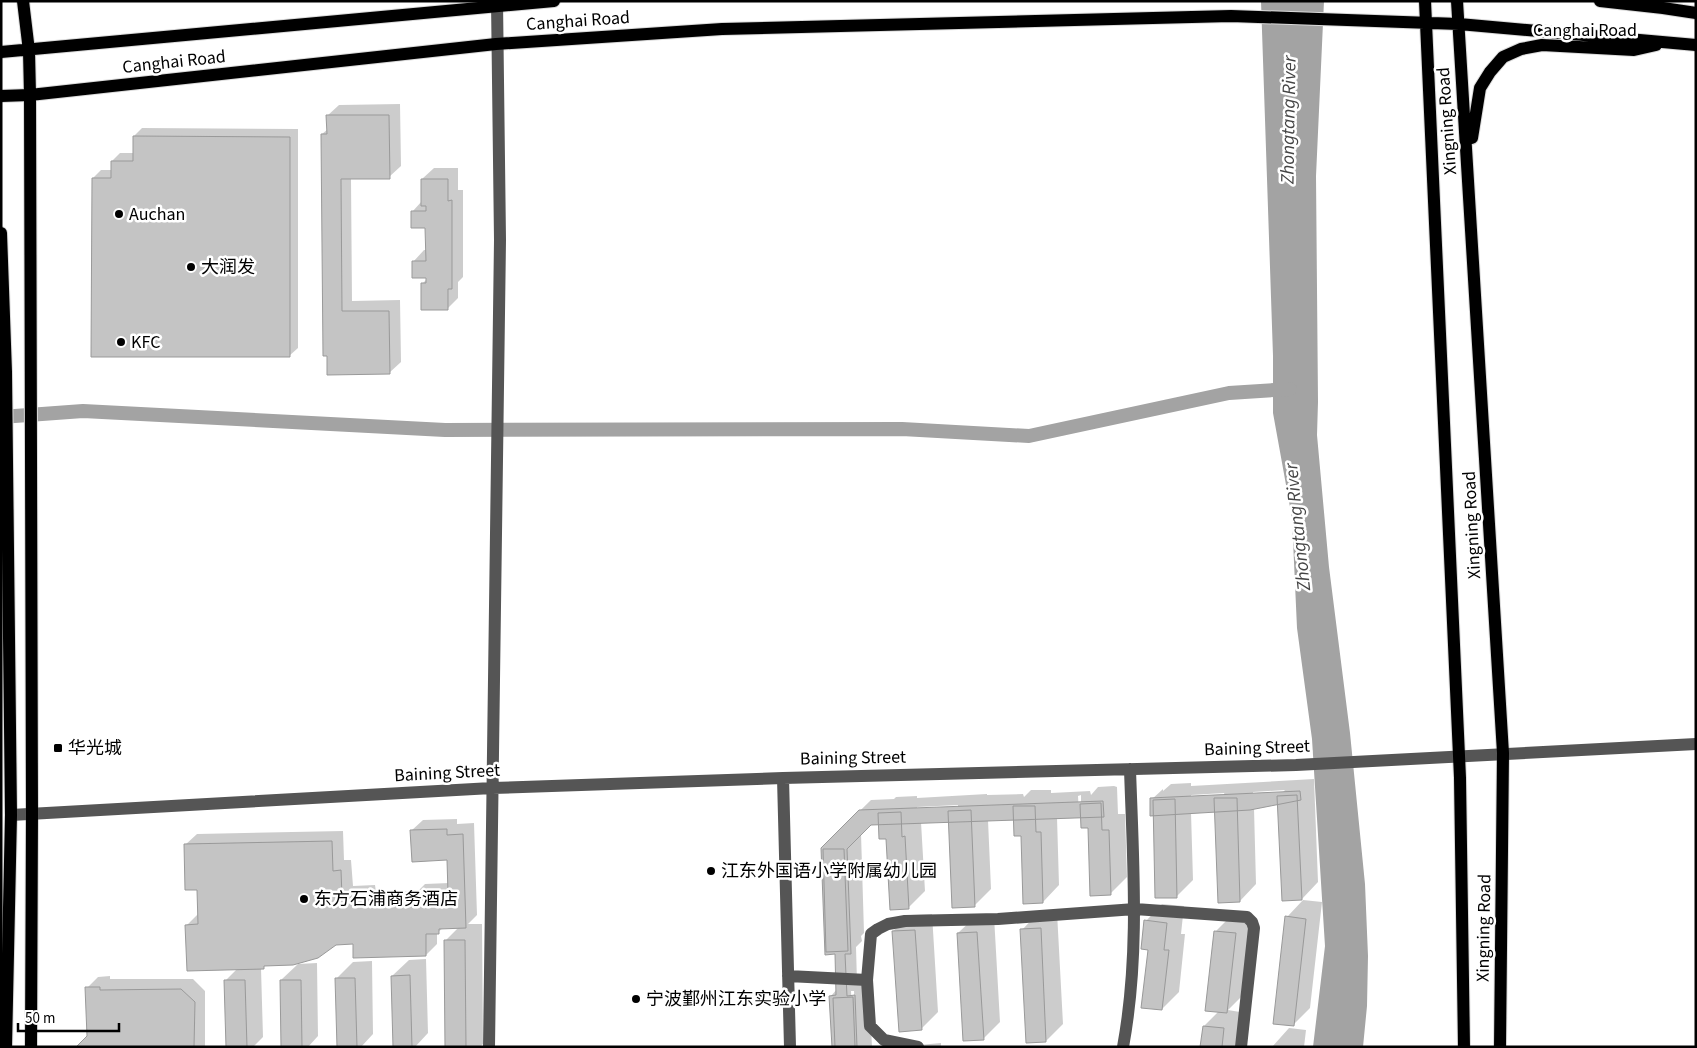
<svg xmlns="http://www.w3.org/2000/svg" width="1697" height="1048" font-family="'Source Sans 3','Noto Sans SC',sans-serif">
	<style>
		.water { fill: #a3a3a3 }
		.shadow { fill: #0003; fill-rule: evenodd }
		.lines { fill: none; stroke-linecap: round; stroke-linejoin: round }
		.canal { stroke: #a3a3a3; stroke-width: 14 }
		.building { fill: #c4c4c4; stroke: #999 }
		.major-casing { stroke: #dbdbdb; stroke-width: 14 }
		.minor { stroke: #555; stroke-width: 12 }
		.major { stroke: #000; stroke-width: 12 }
		.poi-dot { fill: #000; stroke: #fff; stroke-width: 2 }
		.labels { text-anchor: middle; dominant-baseline: central; stroke-width: 5; stroke-linejoin: round; paint-order: stroke }
		.street-label { font-size: 18px; fill: #000; stroke: #fff }
		.poi-label { font-size: 18px; fill: #000; stroke: #fff; text-anchor: start }
		.water-label { font-size: 19px; font-style: italic; fill: #444; stroke: #fff }
	</style>
	<rect width="100%" height="100%" fill="#fff"/>
	<path class="water" d="M1261,1H1324L1316,176L1318,402L1317,435L1329,567L1350,733L1365,884L1368,956L1367,1006L1363,1047H1313L1325,946L1312,739L1297,628L1292,518L1273,413V356Z"/>
	<path class="shadow" d="M400,104L401,166L389,177L351,178L352,301L400,300L401,362L389,373H328L322,134L328,129L327,116L339,105Z
		M142,128L298,129V348L289,356L93,178L101,170H112V161L120,153H134V136Z
		M434,168H458V190H463V277L458,282V298L447,309L422,284L429,277L413,262L424,250H427V227L412,212L422,201V179Z
		M1314,779L1318,882L1302,899L1279,803L1254,808L1256,884L1240,901L1216,811L1191,812L1193,880L1176,897L1151,800L1163,789V791L1171,784L1191,783V786ZM1285,790L1282,793L1253,794V792ZM1224,793L1225,796L1191,797V795Z
		M1114,786L1117,787L1118,814H1125L1127,877L1110,894L1089,826L1082,816L1057,817L1059,885L1043,902L1022,834L1014,819L988,820L991,889L974,906L950,821L921,822L925,891L908,908L887,838L880,823L871,824L861,833L864,933L861,936L862,941L856,947L857,982L869,981L872,1047H856L854,991H851L854,1047L831,996L837,989L836,951L822,848L871,800L894,799L896,797L917,796V798L987,794V795L1023,794L1024,797L1031,790H1051V793L1090,791L1091,795L1098,787ZM1081,795V812L1079,813L1078,796ZM958,805V808L917,809V807Z
		M457,819V824L474,823L477,915L468,924H482L483,1044L480,1047H446L445,941L459,927H444L437,933V944L426,955L354,943L335,944L266,965L261,968L263,1037L253,1047H227L225,981L238,968L187,925L198,914V889L185,845L197,834L343,831L344,860H351L353,886L375,885L376,892L418,891L425,884L449,883L448,859L411,831L423,820Z
		M1303,900L1322,902L1310,1008L1293,1025L1287,917Z
		M1162,904L1184,906L1181,934H1185L1179,992L1162,1009L1146,921Z
		M1057,912L1063,1024L1046,1041L1022,930L1038,913Z
		M932,914L938,1012L921,1029L893,931L910,915Z
		M1232,915L1252,917L1243,995L1228,1010L1240,1012L1236,1047H1202L1204,1026L1219,1011L1216,931Z
		M994,916L1000,1022L983,1039L958,933L975,917Z
		M426,959L428,1033L415,1047H394L392,976L409,960Z
		M372,961L373,1034L361,1047H338L336,979L353,962Z
		M317,963L318,1036L308,1047H282L281,980L298,964Z
		M110,976V979H193L205,991V1047H78L88,1037L87,988L98,977Z
		M1289,1028L1306,1030L1304,1047H1272Z
		M941,1043V1047H917L919,1045Z"/>
	<g class="lines">
		<path class="canal" d="M1,417L83,411L445,430L902,429L1029,436L1229,393L1290,389"/>
	</g>
	<path class="building" d="M326,115H389L390,179H341L342,311H389L390,374L327,375V356H323L321,134H327Z
		M133,136L290,137V357H91L92,178H111V161H133Z
		M421,179H448V201L452,200V289H448V310H421V283H426V278H412V261H426L425,228H411V211H426V206H421Z
		M1300,791L1301,800L1250,810L1150,816V798Z
		M1297,795L1302,900L1282,901L1277,796Z
		M1214,798H1237L1240,902L1218,903Z
		M1175,799L1177,898H1155L1153,800Z
		M1103,801L1104,817L871,825L847,849L851,954H845L847,996L855,995L857,1047H832L829,996L836,995L835,954L825,955L821,848L859,810Z
		M1101,803L1102,830H1109L1111,895L1090,896L1088,828H1081L1080,804Z
		M1013,806H1035L1036,832H1041L1043,903L1023,904L1021,836H1014Z
		M971,810L975,907L952,908L948,811Z
		M901,812L902,837L905,836L909,909L890,910L886,839H879L878,813Z
		M447,829V835L463,834L466,928L439,929V934H426V956L353,958V944L336,945L318,958L293,965L264,966V969L187,971L185,925L198,924L197,890H185L184,844L332,841L333,871L341,870L342,897L365,896V903L413,901L412,894L448,893L447,860L412,862L410,830Z
		M823,849H844L848,951L826,952Z
		M1285,916L1306,919L1294,1026L1273,1024Z
		M1144,920L1167,923L1164,950H1169L1162,1010L1141,1008L1148,950L1141,949Z
		M1041,928L1046,1042L1026,1043L1020,929Z
		M915,930L922,1030L899,1032L892,931Z
		M1214,931L1236,933L1227,1013L1205,1011Z
		M977,932L984,1040L963,1041L957,933Z
		M444,940H465L466,1047H445Z
		M410,975L412,1047H393L391,976Z
		M335,978H355L357,1047H337Z
		M224,980H245L247,1047H226Z
		M280,980H301L302,1047H281Z
		M85,987H100V990L181,989L195,1002L194,1047H76L87,1036Z
		M853,997L855,1047H835L833,998Z
		M1203,1026L1224,1028L1222,1047H1200Z"/>
	<g class="lines">
		<g class="major-casing">
			<path id="major" d="M23,1L29,51L30,95L32,814L31,1047
				M1425,1L1460,778L1464,1047
				M1457,1L1503,753L1500,1047
				M1600,1L1663,8L1696,13
				M1,52L554,1
				M1,96L30,95L496,44L722,29L1231,16L1459,24L1696,45
				M1472,138L1480,88L1490,72L1503,57L1521,49L1542,45L1634,50L1656,45
				M1,233L6,372L11,815L6,1047"/>
		</g>
		<path class="minor" d="M783,778L790,1047
			M11,815L492,788L783,778L1296,765L1696,744
			M788,976L867,980
			M489,1047L500,240L497,1
			M918,1047L884,1040L870,1026L867,980L871,934L878,929L888,924L905,921L998,919L1135,909L1247,917L1252,922L1254,928L1241,1047
			M1123,1047C1140,955 1133,861 1130,769"/>
		<use href="#major" class="major"/>
	</g>
	<g class="poi-dot">
		<circle cx="119" cy="214" r="5"/>
		<circle cx="191" cy="267" r="5"/>
		<circle cx="121" cy="342" r="5"/>
		<rect x="53" y="743" width="10" height="10" rx="2.5"/>
		<circle cx="711" cy="871" r="5"/>
		<circle cx="304" cy="899" r="5"/>
		<circle cx="636" cy="999" r="5"/>
	</g>
	<g class="labels">
		<g class="street-label">
			<text transform="translate(578 21) rotate(-4)">Canghai Road</text>
			<text x="1585" y="30">Canghai Road</text>
			<text transform="translate(174 62) rotate(-6)">Canghai Road</text>
			<text transform="translate(1447 121) rotate(-94)">Xingning Road</text>
			<text transform="translate(1472 525) rotate(-93)">Xingning Road</text>
			<text transform="translate(1257 748) rotate(-2)">Baining Street</text>
			<text transform="translate(853 758) rotate(-1)">Baining Street</text>
			<text transform="translate(447 773) rotate(-3)">Baining Street</text>
			<text transform="translate(1484 928) rotate(-89)">Xingning Road</text>
		</g>
		<g class="poi-label">
			<text x="129" y="214">Auchan</text>
			<text x="201" y="267">大润发</text>
			<text x="131" y="342">KFC</text>
			<text x="68" y="748">华光城</text>
			<text x="721" y="871">江东外国语小学附属幼儿园</text>
			<text x="314" y="899">东方石浦商务酒店</text>
			<text x="646" y="999">宁波鄞州江东实验小学</text>
		</g>
		<g class="water-label">
			<text transform="translate(1289 120) rotate(-89)">Zhongtang River</text>
			<text transform="translate(1298 527) rotate(-96)">Zhongtang River</text>
		</g>
	</g>
	<rect width="1697" height="1048" fill="none" stroke="#000000" stroke-width="5"/>
	<path d="M18 1023v8h101v-8" fill="none" stroke="#000000" stroke-width="2.5"/>
	<text x="25" y="1023" font-size="15" fill="#000000" stroke="#ffffff" stroke-width="4" paint-order="stroke">50 m</text>
</svg>
